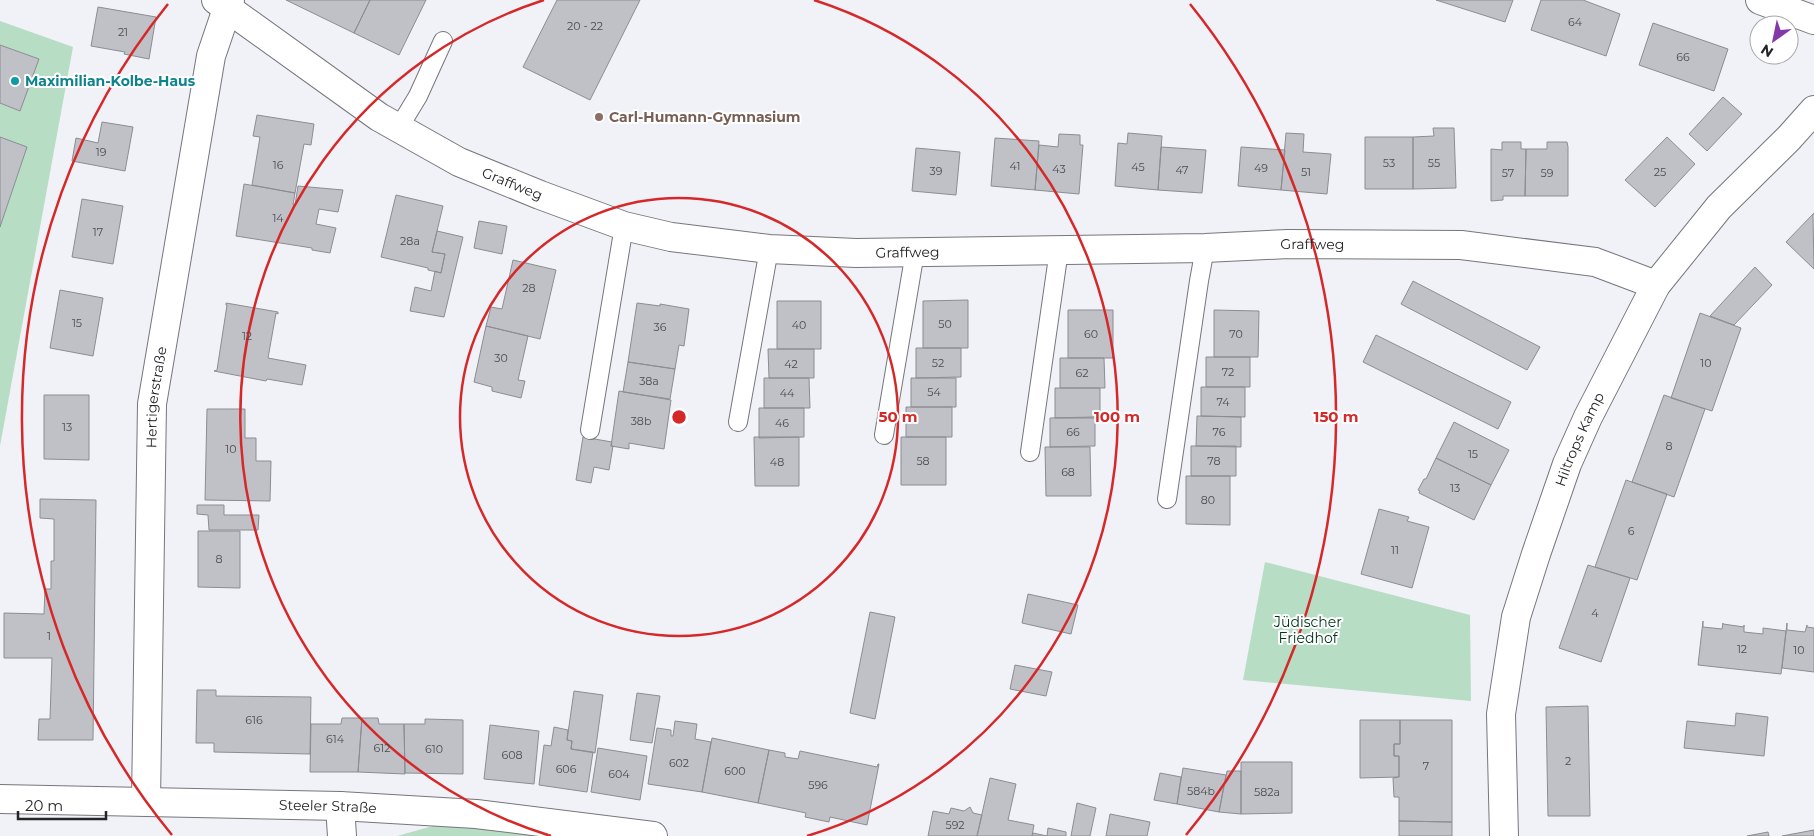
<svg xmlns="http://www.w3.org/2000/svg" width="1814" height="836" font-family="Montserrat,sans-serif">
	<style>
		.green { fill: #b7ddc5 }
		.building { fill: #c0c1c7; stroke: #8c8d93 }
		.lines { fill: none; stroke-linecap: round; stroke-linejoin: round }
		.service-casing { stroke: #76767c; stroke-width: 20 }
		.minor-casing { stroke: #76767c; stroke-width: 30 }
		.secondary-casing { stroke: #76767c; stroke-width: 30 }
		.service { stroke: #fff; stroke-width: 18 }
		.minor { stroke: #fff; stroke-width: 28 }
		.secondary { stroke: #fff; stroke-width: 28 }
		.ring { fill: none; stroke: #d62828; stroke-width: 2.5 }
		.culture-dot { fill: #0f9aa8; stroke: #fff; stroke-width: 2 }
		.education-dot { fill: #8d6e63; stroke: #fff; stroke-width: 2 }
		.labels { text-anchor: middle; dominant-baseline: central; stroke-width: 4; stroke-linejoin: round; paint-order: stroke }
		.number-label { font-size: 11px; fill: #4c4c50 }
		.culture-label { font-size: 14px; font-weight: bold; fill: #0d838f; stroke: #fff; text-anchor: start }
		.education-label { font-size: 14px; font-weight: bold; fill: #785e54; stroke: #fff; text-anchor: start }
		.street-label { font-size: 14px; fill: #252528; stroke: #fff }
		.park-label { font-size: 14px; fill: #01331c; stroke: #fff }
		.centre { fill: #d62828; stroke: #fff; stroke-width: 2.5 }
		.ring-label { font-size: 15px; text-anchor: middle; font-weight: bold; fill: #d62828; stroke: #fff; stroke-width: 4; stroke-linejoin: round; paint-order: stroke }
	</style>
	<rect width="100%" height="100%" fill="#f1f1f8"/>
	<path class="green" d="M0,21L73,47L0,446Z
		M1265,562L1470,615L1471,701L1243,680Z
		M476,814L633,836H397Z"/>
	<path class="building" d="M286,0H370L354,33Z
		M370,0H426L399,55L354,33Z
		M557,0H640L590,100L523,67Z
		M1436,0H1513L1505,22Z
		M1541,0H1583L1620,14L1606,56L1531,30Z
		M98,7L156,17L149,59L124,54L125,52L91,46Z
		M1653,23L1728,49L1714,91L1639,65Z
		M0,45L39,59L20,111L0,103Z
		M1723,97L1742,114L1707,151L1689,134Z
		M257,115L314,124L311,145L304,144L295,193L252,185L260,137L253,136Z
		M102,122L133,127L125,171L72,161L76,138L98,143Z
		M1433,128H1454L1456,188L1413,189V137L1434,136Z
		M1128,133L1162,136L1158,190L1115,186L1118,143L1127,144Z
		M1286,133L1304,134L1303,152L1331,154L1327,194L1281,190Z
		M1059,134L1080,135V145H1083L1079,194L1035,190L1039,145L1058,147Z
		M0,137L27,147L0,227Z
		M1365,137H1413V189H1365Z
		M1667,137L1695,164L1655,207L1625,180Z
		M995,138L1039,141L1035,190L991,186Z
		M1502,142H1521V149H1526L1525,196H1503V200L1491,201V149L1502,150Z
		M1547,142H1567L1568,147V196H1525L1526,149H1547Z
		M1161,147L1206,150L1202,193L1158,190Z
		M1241,147L1285,150L1281,190L1238,186Z
		M916,148L960,152L956,195L912,191Z
		M244,184L295,193L293,205H295L298,186L343,190L338,212L319,209L316,224L336,228L330,253L312,250V248L236,236Z
		M396,195L443,206L432,252L445,254L441,273L428,270V268L381,257Z
		M82,199L123,206L113,264L72,257Z
		M1814,213L1813,215L1814,269L1786,242Z
		M479,221L507,226L502,254L474,248Z
		M437,231L463,237L444,317L410,311L415,287L431,291L435,271L441,273L445,254L432,252Z
		M513,260L556,270L540,339L486,326L491,307L502,309Z
		M1755,267L1772,285L1734,325L1710,316Z
		M1413,281L1540,347L1527,370L1401,304Z
		M60,290L103,298L93,356L50,348Z
		M968,300V348H923V301Z
		M777,301H821V349H777Z
		M226,303L278,312V314L276,313L268,358L306,365L302,385L267,379L266,381L214,371L217,370L227,305H226Z
		M637,303L660,306V304L689,309L684,346L679,345L675,369L628,362Z
		M1068,310H1113V358H1068Z
		M1214,310L1259,311L1258,357H1214Z
		M1700,313L1741,328L1712,411L1671,398Z
		M486,326L528,336L518,380L525,381L521,398L492,391V387L474,382Z
		M1376,335L1511,402L1498,429L1363,362Z
		M916,348H961V377L916,378Z
		M768,349H814V378H769Z
		M1206,357H1250V387H1206Z
		M1060,358H1104L1105,388H1060Z
		M628,362L675,369L670,399L623,392Z
		M764,378H809L810,408H764Z
		M911,378H956V407H911Z
		M1201,387H1245V417L1201,416Z
		M1055,388H1100V418H1055Z
		M619,391L671,400L664,449L629,443V449L611,446Z
		M44,395H89V460L44,459Z
		M1664,395L1705,409L1674,497L1632,482Z
		M906,407H952V437H906Z
		M759,408H804V437L759,438Z
		M207,409H245V438H256V461H271L270,501L205,500Z
		M1197,416L1241,417V447L1196,446Z
		M1095,417V446L1050,447V418Z
		M1454,422L1509,450L1491,485L1436,458Z
		M583,437L612,442L611,446H613L609,470L594,467L591,483L576,480Z
		M754,437H799V486H755Z
		M901,437H946V485H901Z
		M1191,446H1236V476H1191Z
		M1045,447H1090L1091,496H1046Z
		M1436,458L1491,485L1474,520L1419,493L1420,491L1418,490L1424,479H1426Z
		M1186,476H1230V525L1186,524Z
		M1626,480L1667,494L1637,580L1595,567Z
		M40,499L96,500L93,740H38L39,719H50L52,658H4V613L44,614L45,589H51V561H54V519L40,518Z
		M197,505H224V515H259L258,530H209L208,515L197,514Z
		M1379,509L1409,517L1407,521L1429,527L1412,588L1361,574Z
		M198,531H240V588L198,587Z
		M1588,565L1630,578L1601,662L1559,648Z
		M1028,594L1078,605L1071,634L1022,623Z
		M870,612L895,617L875,719L850,713Z
		M1703,621V627L1722,629L1723,623V624L1744,627V625V632L1763,634V628L1786,631L1781,674L1698,665Z
		M1787,623V630L1805,632L1807,625V627L1814,628V672L1782,668Z
		M1015,665L1052,672L1046,696L1010,689Z
		M197,690H216V696L311,697L310,754L214,752V743H196Z
		M574,691L603,695L595,753L571,749L572,741L567,740Z
		M637,693L660,696L652,743L630,740Z
		M1588,706L1590,816H1548L1546,707Z
		M1736,713L1768,717L1764,756L1684,748L1687,721L1735,726Z
		M342,718H362L358,772H310L311,724H341Z
		M362,718H378L379,724H404L405,774L358,772Z
		M425,719L463,720V774L405,773L404,724H425Z
		M1360,720H1400V744H1394V756H1399V777L1360,778Z
		M1400,720H1452V822L1399,821V797H1394L1393,778L1399,777V756H1394V744H1400Z
		M675,721L697,724L695,739L711,742L702,792L648,784L657,728L671,730V736H673Z
		M490,725L539,731L534,784L484,779Z
		M554,727L568,730L567,740L572,741L571,749L593,752L587,792L539,785L544,745L551,746Z
		M712,738L769,750L758,803L702,792Z
		M598,748L647,756L640,800L591,792Z
		M769,750L785,753V757L798,759L800,751L877,767L878,764H879L867,825L830,817L829,822L805,817L806,813L758,803Z
		M1241,762H1292V813L1241,814Z
		M1183,768L1226,775L1219,812L1177,804Z
		M1227,771H1241V814L1219,812Z
		M1160,773L1181,777L1177,804L1154,800Z
		M990,778L1016,784L1008,820L1034,825L1032,836H977Z
		M1077,803L1096,808L1090,836H1071Z
		M970,807L973,813L982,815L977,836H928L933,811L949,814L951,808L964,811Z
		M1110,814L1150,822L1147,836H1106Z
		M1399,821L1452,822V836H1399Z
		M1048,828L1066,832V836H1032L1033,833L1047,836Z
		M1814,830V836H1782Z
		M1768,832L1769,836H1747Z"/>
	<g class="lines">
		<g class="service-casing">
			<path id="service" d="M398,129L418,96L443,41
				M738,422L769,249
				M590,430L624,226
				M884,435L915,252
				M1030,452L1059,250
				M1167,499L1199,281L1205,248"/>
		</g>
		<g class="minor-casing">
			<g id="minor">
				<path id="s1" d="M216,0L379,117L459,162L540,195L624,226L671,237L769,249L856,253L1205,248L1288,244L1461,245L1595,262L1656,285"/>
				<path d="M1760,0L1814,20"/>
				<path id="s2" d="M146,801L152,404L211,56L230,0"/>
				<path d="M340,806L342,836"/>
				<path id="s3" d="M1504,836L1501,714L1516,617L1536,554L1567,464L1588,417L1656,285L1719,207L1789,138L1814,110"/>
			</g>
		</g>
		<g class="secondary-casing">
			<g id="secondary">
				<path id="s4" d="M0,799L340,806L476,814L653,836"/>
			</g>
		</g>
		<use href="#service" class="service"/>
		<use href="#minor" class="minor"/>
		<use href="#secondary" class="secondary"/>
	</g>
	<g class="ring">
		<circle cx="679" cy="417" r="219"/>
		<path d="M551 836A438 438 0 0 1 544 0M814 0A438 438 0 0 1 807 836"/>
		<path d="M172 835A657 657 0 0 1 168 4M1190 4A657 657 0 0 1 1186 835"/>
	</g>
	<circle class="culture-dot" cx="15" cy="81" r="5"/>
	<circle class="education-dot" cx="599" cy="117" r="5"/>
	<g class="labels">
		<g class="number-label">
			<text x="1575" y="22">64</text>
			<text x="585" y="26">20 - 22</text>
			<text x="123" y="32">21</text>
			<text x="1683" y="57">66</text>
			<text x="101" y="152">19</text>
			<text x="1389" y="163">53</text>
			<text x="1434" y="163">55</text>
			<text x="278" y="165">16</text>
			<text x="1015" y="166">41</text>
			<text x="1138" y="167">45</text>
			<text x="1261" y="168">49</text>
			<text x="1059" y="169">43</text>
			<text x="1182" y="170">47</text>
			<text x="936" y="171">39</text>
			<text x="1306" y="172">51</text>
			<text x="1660" y="172">25</text>
			<text x="1508" y="173">57</text>
			<text x="1547" y="173">59</text>
			<text x="278" y="218">14</text>
			<text x="98" y="232">17</text>
			<text x="410" y="241">28a</text>
			<text x="529" y="288">28</text>
			<text x="77" y="323">15</text>
			<text x="945" y="324">50</text>
			<text x="799" y="325">40</text>
			<text x="660" y="327">36</text>
			<text x="1091" y="334">60</text>
			<text x="1236" y="334">70</text>
			<text x="247" y="336">12</text>
			<text x="501" y="358">30</text>
			<text x="938" y="363">52</text>
			<text x="1706" y="363">10</text>
			<text x="791" y="364">42</text>
			<text x="1228" y="372">72</text>
			<text x="1082" y="373">62</text>
			<text x="649" y="381">38a</text>
			<text x="934" y="392">54</text>
			<text x="787" y="393">44</text>
			<text x="1223" y="402">74</text>
			<text x="641" y="421">38b</text>
			<text x="782" y="423">46</text>
			<text x="67" y="427">13</text>
			<text x="1073" y="432">66</text>
			<text x="1219" y="432">76</text>
			<text x="1669" y="446">8</text>
			<text x="231" y="449">10</text>
			<text x="1473" y="454">15</text>
			<text x="923" y="461">58</text>
			<text x="1214" y="461">78</text>
			<text x="777" y="462">48</text>
			<text x="1068" y="472">68</text>
			<text x="1455" y="488">13</text>
			<text x="1208" y="500">80</text>
			<text x="1631" y="531">6</text>
			<text x="1395" y="550">11</text>
			<text x="219" y="559">8</text>
			<text x="1595" y="613">4</text>
			<text x="49" y="636">1</text>
			<text x="1742" y="649">12</text>
			<text x="1799" y="650">10</text>
			<text x="254" y="720">616</text>
			<text x="335" y="739">614</text>
			<text x="382" y="748">612</text>
			<text x="434" y="749">610</text>
			<text x="512" y="755">608</text>
			<text x="1568" y="761">2</text>
			<text x="679" y="763">602</text>
			<text x="1426" y="766">7</text>
			<text x="566" y="769">606</text>
			<text x="735" y="771">600</text>
			<text x="619" y="774">604</text>
			<text x="818" y="785">596</text>
			<text x="1201" y="791">584b</text>
			<text x="1267" y="792">582a</text>
			<text x="955" y="825">592</text>
		</g>
		<g class="culture-label">
			<text x="25" y="81">Maximilian-Kolbe-Haus</text>
		</g>
		<g class="education-label">
			<text x="609" y="117">Carl-Humann-Gymnasium</text>
		</g>
		<g class="street-label">
			<text stroke="none"><textPath href="#s1" startOffset="350">Graffweg</textPath></text>
			<text stroke="none"><textPath href="#s1" startOffset="1160">Graffweg</textPath></text>
			<text stroke="none"><textPath href="#s1" startOffset="755">Graffweg</textPath></text>
			<text stroke="none"><textPath href="#s2" startOffset="404">Hertigerstraße</textPath></text>
			<text stroke="none"><textPath href="#s3" startOffset="409">Hiltrops Kamp</textPath></text>
			<text stroke="none"><textPath href="#s4" startOffset="328">Steeler Straße</textPath></text>
		</g>
		<g class="park-label">
			<text x="1308" y="622">Jüdischer<tspan x="1308" dy="16">Friedhof</tspan></text>
		</g>
	</g>
	<circle cx="679" cy="417" r="8" class="centre"/>
	<g class="ring-label">
		<text x="898" y="422">50 m</text>
		<text x="1117" y="422">100 m</text>
		<text x="1336" y="422">150 m</text>
	</g>
	<g transform="translate(1774 40) rotate(213)"><circle r="24" fill="#ffffff" stroke="#a8a8a9"/>
	<path d="M0-4L9 19L0 12L-9 19Z" fill="#8439aa"/>
	<text y="-8" font-size="14" font-weight="bold" text-anchor="middle" fill="#252528">N</text>
	</g>
	<path d="M18 811v8h88v-8" fill="none" stroke="#252528" stroke-width="2.5"/>
	<text x="25" y="811" font-size="15" fill="#252528" stroke="#ffffff" stroke-width="4" paint-order="stroke">20 m</text>
</svg>
